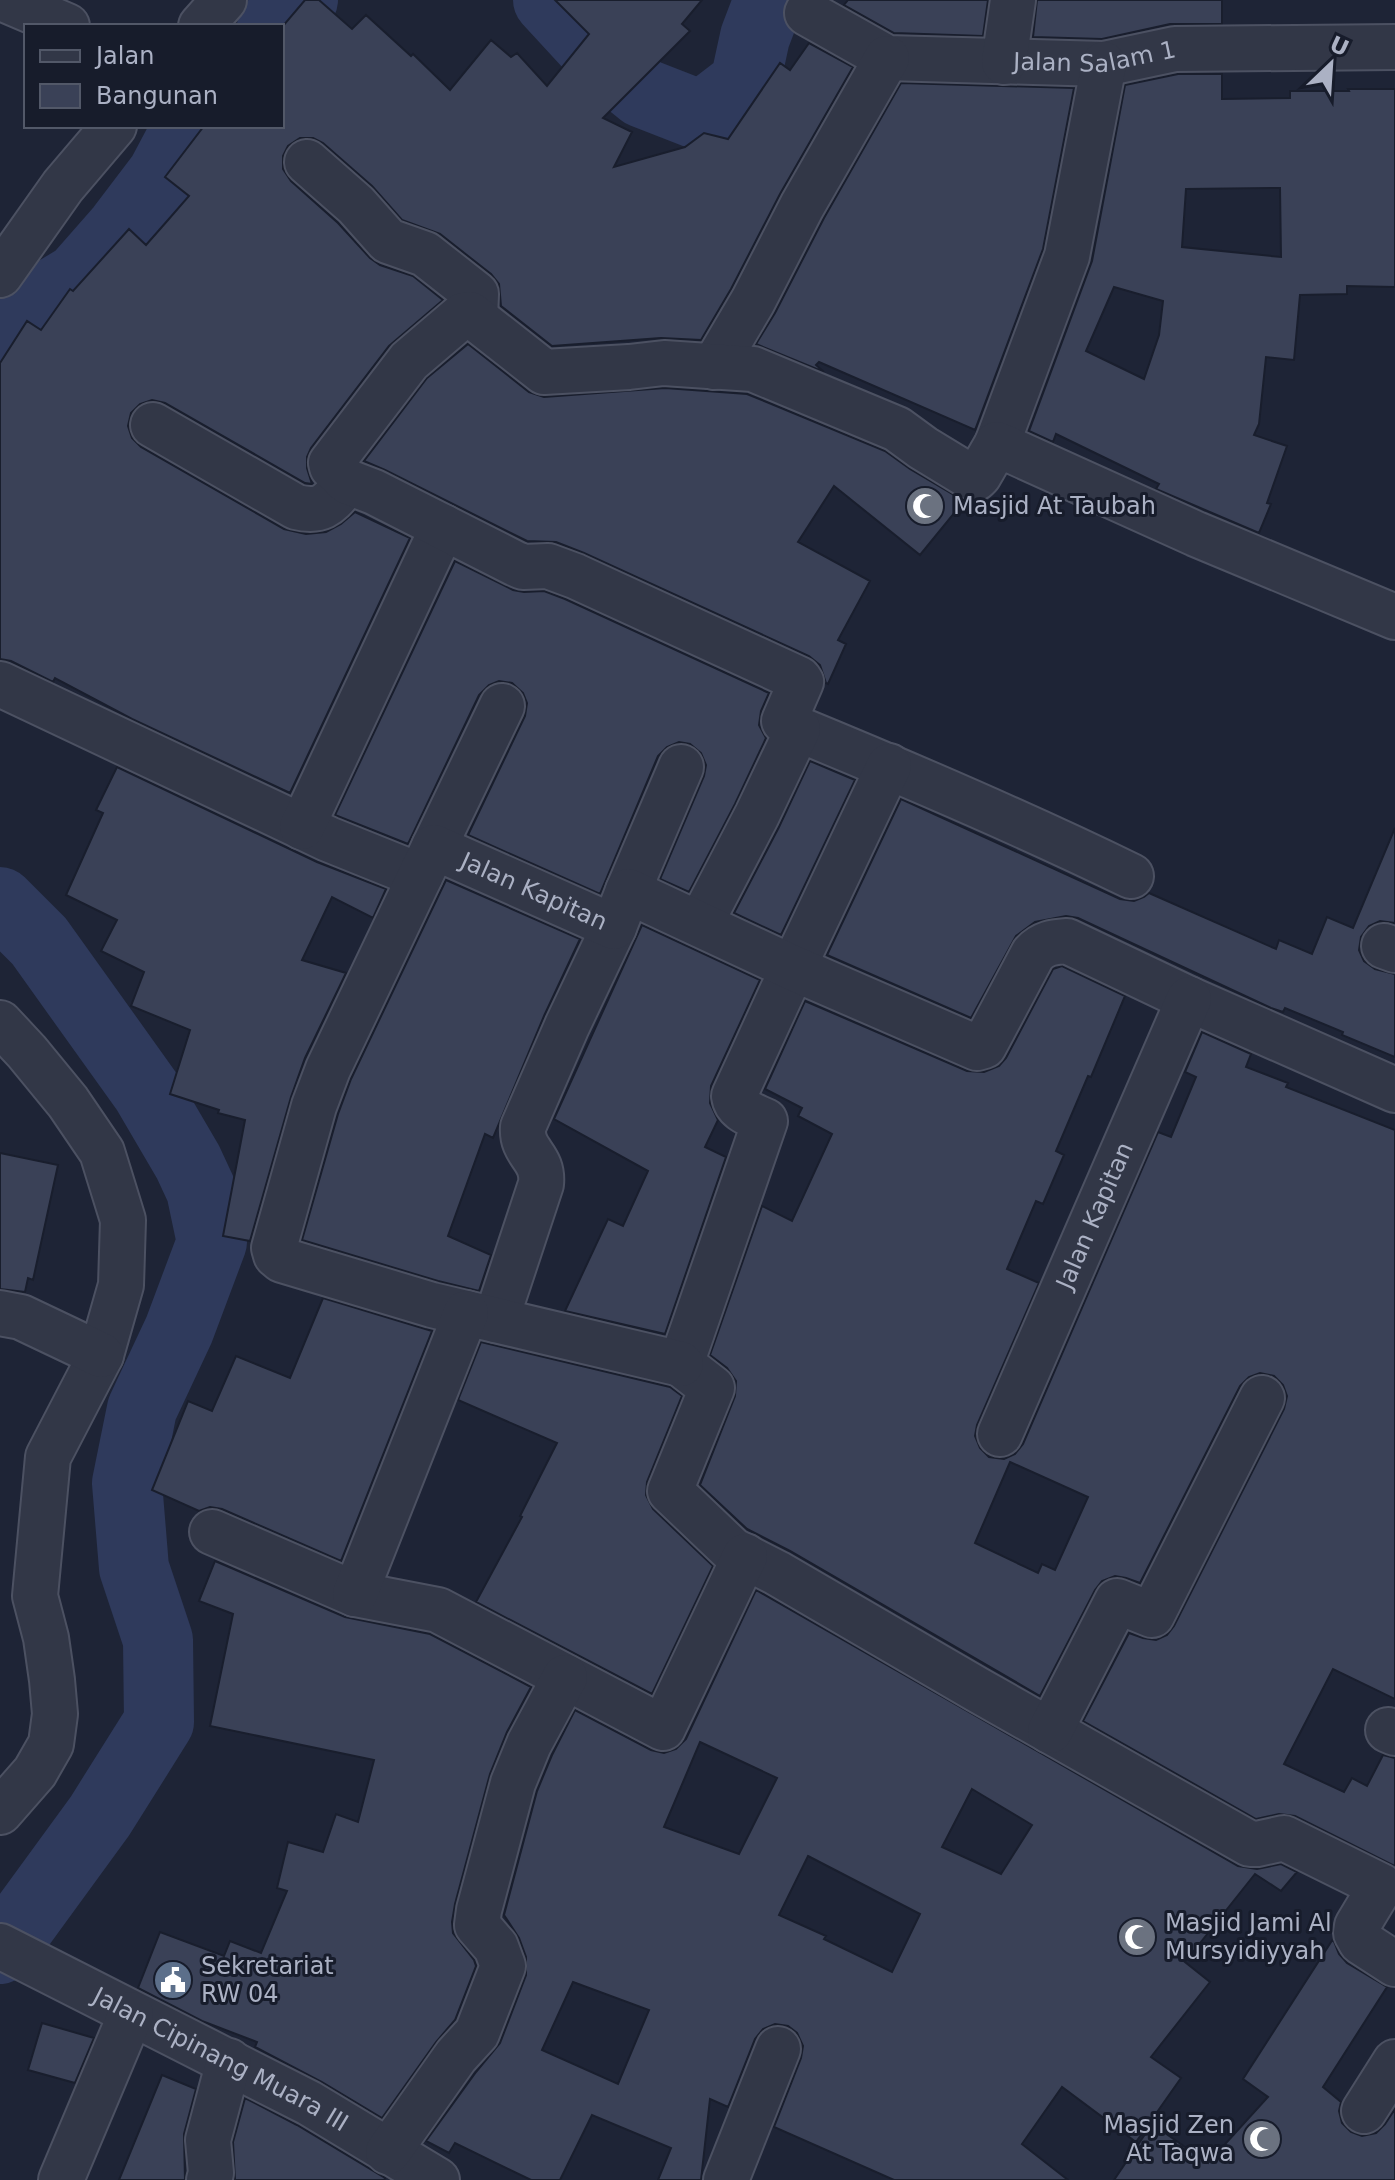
<svg xmlns="http://www.w3.org/2000/svg" width="1395" height="2180" font-family="'DejaVu Sans',sans-serif">
	<style>
		.lines { fill: none; stroke-linecap: round; stroke-linejoin: round }
		.river { stroke: #2f3a5c; stroke-width: 70 }
		.building { fill: #3a4157; stroke: #191e2d; stroke-width: 2; fill-rule: evenodd }
		.minor-casing { stroke: #4c5162; stroke-width: 48 }
		.minor { stroke: #323747; stroke-width: 44 }
		.labels { text-anchor: middle; dominant-baseline: central; stroke-width: 6; stroke-linejoin: round; paint-order: stroke }
		.street-label { font-size: 24px; fill: #abb1c4; stroke: #171c2b }
		.poi-label { font-size: 24px; fill: #abb1c4; stroke: #171c2b; text-anchor: start }
	</style>
	<rect width="100%" height="100%" fill="#1e2436"/>
	<g class="lines">
		<path class="river" d="M548,0L607,64L643,93L702,116L745,83L755,37L769,0
			M272,26L303,0
			M0,338L15,316L78,278L121,229L162,175L188,126
			M0,902L39,941L147,1092L188,1162L201,1190L212,1242L179,1330L142,1409L127,1483L134,1568L158,1640L159,1722L100,1816L22,1923L0,1949"/>
	</g>
	<path class="building" d="M305,0H319L352,29L366,15L411,56L413,54L450,90L491,40L511,57L517,53L547,86L589,34L555,0H702L682,24L690,31L603,118L632,132L614,167L685,147L704,133L728,139L780,63L790,70L809,43L853,67L780,194L731,289L701,340L661,338L552,346L501,306L499,284L491,274L440,234L402,220L372,186L323,143L313,138H300L288,146L283,156V169L291,181L338,223L370,258L380,265L413,276L443,300L389,346L311,448L307,457V468L312,484L305,483L165,403L152,400L140,404L131,413L128,426L132,438L141,447L284,529L306,534L326,532L341,524L355,512L410,538L290,793L132,719L55,678L53,682L11,661L0,659V363L27,321L41,330L70,289L73,291L129,229L146,245L168,220L189,196L165,177L204,126H282V27Z
		M848,0H988L983,36L894,33L844,5Z
		M1037,0H1222V24H1170L1102,39L1033,37Z
		M1178,74H1222V99L1290,98V91H1349L1348,89H1395V287L1347,286V294L1300,295L1294,360L1266,357L1259,424L1254,435L1287,446L1267,503L1271,504L1259,533L1156,489L1159,484L1056,434L1053,442L1029,431L1092,261L1125,85ZM1280,188L1281,257L1182,247L1186,189ZM1114,287L1163,301L1159,335L1144,379L1086,351Z
		M901,83L1074,88L1043,249L975,430L819,362L816,365L824,372L756,344L775,313L824,218Z
		M468,344L529,392L544,397L665,388L747,394L885,451L910,469L964,501L920,555L834,486L798,542L870,581L838,640L846,644L828,684L826,683L820,665L809,656L584,553L556,542L527,541L385,470L364,461L427,378Z
		M455,561L513,590L524,592L544,591L565,599L769,693L761,711L759,725L766,738L735,804L689,892L660,879L704,776L706,765L701,753L690,744L679,742L667,747L658,756L600,894L468,835L525,716L527,703L523,693L512,683L499,681L489,685L479,695L408,844L335,815Z
		M810,761L855,780L781,935L734,913L779,827Z
		M117,767L317,862L386,889L373,918L332,897L302,960L346,973L305,1058L291,1097L250,1241L223,1236L245,1120L218,1113L219,1110L170,1094L190,1030L131,1006L144,972L101,951L117,920L66,895L103,813L96,810Z
		M901,799L1120,899L1134,901L1144,897L1149,893L1276,949L1279,940L1312,954L1327,917L1353,928L1395,828V923L1380,921L1369,926L1361,937L1359,950L1364,961L1375,969L1395,974V1057L1342,1035L1343,1032L1285,1008L1283,1012L1271,1008L1078,918L1066,916L1035,922L1016,936L971,1018L827,955Z
		M446,880L580,939L544,1016L493,1138L485,1134L448,1236L491,1255L479,1291L438,1281L302,1240L338,1114L351,1079Z
		M642,925L760,980L711,1086L710,1103L718,1120L705,1147L726,1157L665,1334L565,1311L608,1219L623,1226L648,1171L554,1119Z
		M1062,966L1125,996L1091,1077L1088,1076L1056,1151L1064,1155L1043,1204L1036,1201L1007,1269L1039,1283L977,1425L975,1436L980,1448L989,1457L1004,1459L1015,1454L1023,1444L1158,1132L1171,1137L1196,1077L1185,1072L1202,1032L1251,1054L1246,1067L1288,1083L1286,1087L1395,1130V1699L1333,1669L1284,1764L1344,1792L1352,1778L1367,1786L1383,1755L1395,1758V1866L1295,1816L1279,1814L1256,1819L1083,1721L1129,1633L1143,1638L1156,1640L1167,1635L1174,1626L1284,1409L1287,1396L1283,1385L1274,1376L1260,1373L1249,1377L1240,1386L1140,1583L1126,1578L1115,1576L1102,1581L1095,1590L1040,1696L790,1551L747,1529L700,1485L735,1396L736,1381L727,1368L710,1355L762,1206L792,1221L832,1134L798,1116L802,1108L765,1089L805,1001L967,1071L984,1072L999,1066L1006,1058L1053,969ZM1010,1462L1088,1497L1055,1570L1042,1564L1038,1573L975,1543Z
		M0,1153L58,1165L33,1280L28,1278L25,1292L0,1289Z
		M323,1298L432,1331L341,1561L222,1509L210,1507L199,1511L152,1490L188,1401L212,1411L236,1356L290,1378Z
		M481,1342L670,1387L682,1396L647,1482L646,1495L653,1509L713,1566L652,1694L476,1602L522,1517L520,1516L557,1443L458,1400Z
		M215,1561L345,1617L430,1634L531,1687L507,1732L490,1774L455,1904L452,1922L453,1933L474,1960L476,1966L455,2020L436,2042L382,2118L322,2082L255,2047L257,2042L202,2021L138,1988L160,1932L224,1956L230,1941L261,1953L287,1891L277,1888L288,1842L323,1852L336,1814L358,1822L374,1760L210,1726L233,1614L199,1601Z
		M756,1590L1238,1866L1257,1869L1281,1864L1297,1872L1281,1891L1255,1874L1185,1962L1210,1982L1151,2057L1181,2078L1136,2142L1062,2087L1022,2144L1068,2180H894L774,2127L801,2058L803,2046L797,2033L788,2026L775,2024L763,2029L755,2039L728,2107L710,2099L701,2180H658L671,2148L592,2115L560,2180H531L455,2143L449,2153L426,2141L476,2072L500,2043L526,1975V1957L519,1938L504,1915L537,1791L552,1755L575,1710L651,1750L664,1753L676,1749L686,1739ZM700,1742L777,1778L739,1854L664,1827ZM972,1789L1032,1825L1001,1874L942,1847ZM808,1856L920,1914L892,1972L824,1939L826,1936L779,1915ZM573,1982L649,2010L618,2084L542,2050Z
		M1333,1939L1339,1954L1347,1963L1387,1987L1323,2087L1341,2102L1339,2111L1342,2123L1351,2132L1362,2136L1376,2133L1385,2124L1395,2109V2180H1114L1152,2124L1208,2163L1268,2097L1243,2079Z
		M42,2023L94,2038L75,2083L28,2070Z
		M162,2075L196,2089L184,2134L185,2180H119Z
		M245,2098L297,2125L385,2178L384,2180H235L233,2142Z"/>
	<g class="lines">
		<g class="minor-casing">
			<g id="minor">
				<path d="M6,0L67,26"/>
				<path id="s1" d="M807,13L887,58L1104,64L1175,49L1395,47"/>
				<path d="M201,26L224,0"/>
				<path d="M1004,62L1013,0"/>
				<path d="M307,162L356,205L388,241L425,254L476,294L475,318"/>
				<path d="M0,275L63,186L114,126"/>
				<path d="M714,367L753,301L802,206L887,58"/>
				<path d="M153,425L296,507C325,514 330,502 348,482"/>
				<path d="M997,444L1067,256L1104,64"/>
				<path d="M0,684L328,839L420,876"/>
				<path d="M798,729C910,775 1022,823 1131,876"/>
				<path d="M889,766L793,968L734,1096C736,1111 753,1115 765,1121L681,1364L712,1388L670,1491L732,1550L777,1573L978,1690L1250,1844H1257L1284,1838L1381,1886L1357,1926L1356,1933L1361,1942L1395,1964"/>
				<path d="M302,827L443,527"/>
				<path d="M434,847L502,706"/>
				<path d="M628,891L681,767"/>
				<path d="M700,924L757,815L798,729L787,724L784,721L801,682L799,679L575,576L548,566L523,567L516,564L374,492L348,482L332,467L331,463L409,361L463,315L470,314L544,372L629,367L664,363L753,369L897,429L923,448L969,476L976,478L979,475L997,444L1196,534L1395,617"/>
				<path d="M1384,946L1395,950"/>
				<path d="M0,1023L27,1052L68,1102L102,1152L123,1220L121,1285L101,1355L48,1457L35,1596L46,1638L52,1680L55,1714L51,1744L35,1772L0,1812"/>
				<path d="M0,1313L21,1317L101,1355"/>
				<path d="M496,1320L541,1184C544,1156 521,1154 523,1127L567,1026L614,927"/>
				<path id="s2" d="M681,1364L432,1305L282,1260L276,1255L274,1248L314,1106L328,1069L434,847L614,927L628,891L793,968L977,1048L984,1046L1033,954C1043,943 1053,942 1067,941L1189,999L1395,1090"/>
				<path id="s3" d="M1000,1434L1189,999"/>
				<path d="M212,1532L355,1594L438,1610L663,1728L745,1556"/>
				<path d="M355,1594L466,1313"/>
				<path d="M1388,1730L1395,1733"/>
				<path d="M1050,1731L1117,1601L1152,1615L1262,1398"/>
				<path id="s4" d="M0,1946L309,2103L437,2180"/>
				<path d="M1364,2111L1395,2062"/>
				<path d="M388,2152L456,2056L477,2033L503,1966L496,1947L477,1925L479,1910L513,1783L529,1744L565,1677"/>
				<path d="M61,2180L131,2014"/>
				<path d="M209,2180L211,2173L208,2140L229,2061"/>
				<path d="M726,2180L778,2049"/>
			</g>
		</g>
		<use href="#minor" class="minor"/>
	</g>
	<defs>
		<g id="mosque-disc" transform="scale(2)"><circle r="9.5" fill="#6b7280" stroke="#171c2b"/><path d="M3.5-4.9A6 6 0 1 0 3.5 4.9A5 5 0 1 1 3.5-4.9Z" fill="#fff"/></g>
		<g id="civic-disc" transform="scale(2)"><circle r="9.5" fill="#5c6f8a" stroke="#171c2b"/><path d="M-.6-6.5H3V-4.5H.6V-3L4-1V1h2V6H-6V1h2V-1L-.6-3ZM-1.2 2.5V6h2.4V2.5Z" fill="#fff"/></g>
	</defs>
	<g fill-rule="evenodd">
		<use href="#mosque-disc" x="925" y="506"/>
		<use href="#mosque-disc" x="1137" y="1937"/>
		<use href="#civic-disc" x="173" y="1980"/>
		<use href="#mosque-disc" x="1262" y="2139"/>
	</g>
	<g class="labels">
		<g class="street-label">
			<text stroke="none"><textPath href="#s1" startOffset="300">Jalan Salam 1</textPath></text>
			<text stroke="none"><textPath href="#s2" startOffset="970">Jalan Kapitan</textPath></text>
			<text stroke="none"><textPath href="#s3" startOffset="238">Jalan Kapitan</textPath></text>
			<text stroke="none"><textPath href="#s4" startOffset="248">Jalan Cipinang Muara III</textPath></text>
		</g>
		<g class="poi-label">
			<text x="953" y="506">Masjid At Taubah</text>
			<text x="1165" y="1923">Masjid Jami Al<tspan x="1165" dy="28">Mursyidiyyah</tspan></text>
			<text x="201" y="1966">Sekretariat<tspan x="201" dy="28">RW 04</tspan></text>
			<text x="1234" y="2125" text-anchor="end">Masjid Zen<tspan x="1234" dy="28">At Taqwa</tspan></text>
		</g>
	</g>
	<rect x="24" y="24" width="260" height="104" fill="#171c2b" stroke="#525868" stroke-width="2"/>
	<rect x="40" y="50" width="40" height="12" fill="#323747" stroke="#525868" stroke-width="2"/>
	<text x="96" y="64" font-size="24" fill="#abb1c4">Jalan</text>
	<rect x="40" y="84" width="40" height="24" fill="#3a4157" stroke="#525868" stroke-width="2"/>
	<text x="96" y="104" font-size="24" fill="#abb1c4">Bangunan</text>
	<g transform="translate(1331 64) rotate(25)" stroke="#171c2b" stroke-width="6" paint-order="stroke">
	<path d="M0-6L14 30L0 20L-14 30Z" fill="#abb1c4"/>
	<text y="-12" font-size="22" font-weight="bold" text-anchor="middle" fill="#abb1c4">U</text>
	</g>
</svg>
